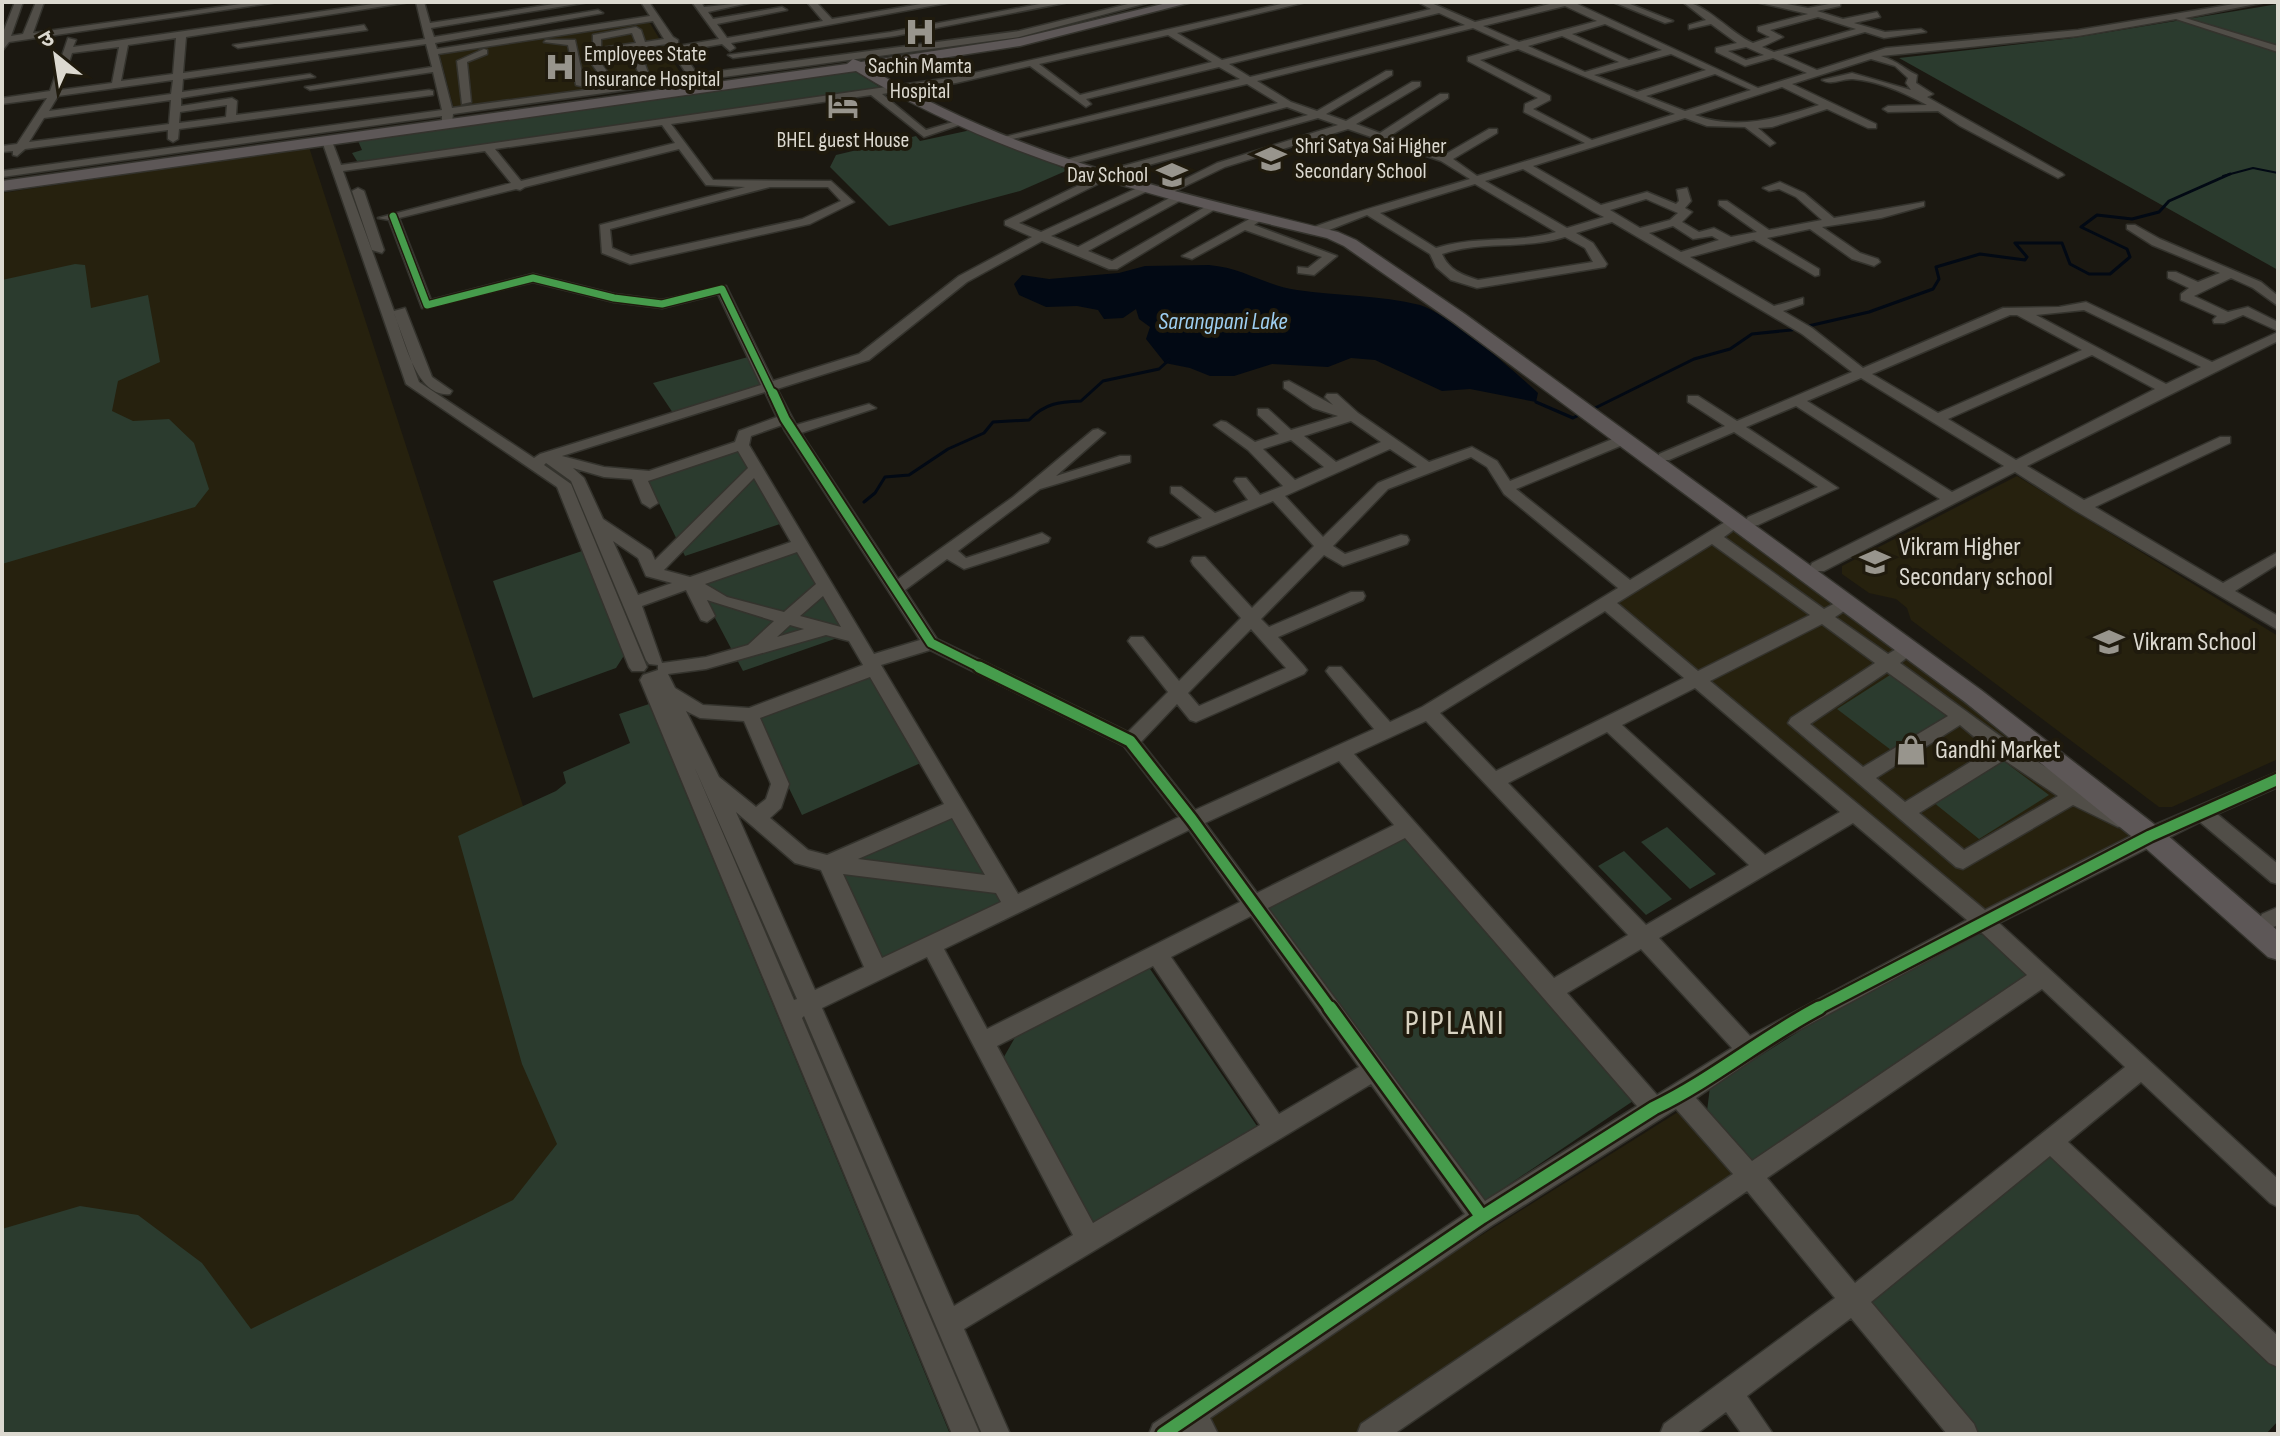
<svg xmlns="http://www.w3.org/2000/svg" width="2280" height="1436" font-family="'Sofia Sans Condensed','Noto Sans Devanagari',sans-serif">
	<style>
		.built { fill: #26210e }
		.green { fill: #2b3b2e }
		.water { fill: #020914 }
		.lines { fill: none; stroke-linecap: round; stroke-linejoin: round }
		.stream-far1 { stroke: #020914; stroke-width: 2 }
		.stream { stroke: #020914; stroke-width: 3 }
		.minor-casing { stroke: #34332d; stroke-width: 3 }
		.major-casing { stroke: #34332d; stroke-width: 3 }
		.minor { fill: #514e48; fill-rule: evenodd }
		.major { fill: #5d5757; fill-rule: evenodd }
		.cycleway-far3-casing { stroke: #1f1a0d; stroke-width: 10 }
		.cycleway-far2-casing { stroke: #1f1a0d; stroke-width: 13 }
		.cycleway-far1-casing { stroke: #1f1a0d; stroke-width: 16 }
		.cycleway-casing { stroke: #1f1a0d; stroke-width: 18 }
		.cycleway-far3 { stroke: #469c4c; stroke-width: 7 }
		.cycleway-far2 { stroke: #469c4c; stroke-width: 9 }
		.cycleway-far1 { stroke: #469c4c; stroke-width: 11 }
		.cycleway { stroke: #469c4c; stroke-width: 13 }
		.labels { text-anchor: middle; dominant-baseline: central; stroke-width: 8; stroke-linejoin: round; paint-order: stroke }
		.far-poi-label { font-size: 22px; fill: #dcd9d0; stroke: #1f1a0d; text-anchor: start }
		.far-water-label { font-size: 24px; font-style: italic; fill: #9ecff2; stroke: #1f1a0d }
		.poi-label { font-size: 26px; fill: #dcd9d0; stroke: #1f1a0d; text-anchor: start }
		.near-neighbourhood-label { font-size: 34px; letter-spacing: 2px; fill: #d9d3c2; stroke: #1f1a0d }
	</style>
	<rect width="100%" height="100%" fill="#1b1811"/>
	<path class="built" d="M648,20L684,79L454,109L439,52Z
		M309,147L727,1434H2V193Z
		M2017,476L2278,636V759L2172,807H2159L1911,620L1907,608L1896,599L1869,593L1842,574V566Z
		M1737,528L1904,648L2137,837L1983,913L1612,604Z
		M1678,1112L1735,1173L1379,1434H1215L1208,1420L1453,1253Z"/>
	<path class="green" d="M2278,4V270L1899,58L2073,38Z
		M854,71L880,87L373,160L357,161L352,153L362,150L358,141Z
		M971,130L1068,170L1020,191L889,226L830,167L836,155L916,136L920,141Z
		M75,264L85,265L91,308L148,295L160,362L118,381L112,411L133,421L169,419L194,443L209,489L195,507L2,564V280Z
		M748,357L762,387L673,413L653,383Z
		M740,449L783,523L685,556L647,479Z
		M796,550L846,635L743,671L698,586Z
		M582,551L625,654L616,668L533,698L493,581Z
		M868,672L923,762L802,815L755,718Z
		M1890,675L1948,717L1891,750L1837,709Z
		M649,704L950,1434H2V1229L80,1206L138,1215L202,1263L251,1329L513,1200L557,1144L522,1064L458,836L556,791L566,783L563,772L630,743L619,714Z
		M2001,759L2049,795L1979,839L1933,802Z
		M951,812L1005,903L880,962L834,866Z
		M1667,827L1716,874L1690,889L1641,842Z
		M1406,830L1639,1097L1483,1202L1264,911L1277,898Z
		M1624,851L1672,899L1646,915L1598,866Z
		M1977,934L1992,935L2031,973L1753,1171L1707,1111L1710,1087L1833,1010Z
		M1146,963L1257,1126L1099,1226L1085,1219L1001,1062L1017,1034Z
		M2051,1150L2278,1360V1421L2266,1434H1975L1865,1304Z"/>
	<path class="water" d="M1209,265C1244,268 1266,286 1297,290C1338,296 1380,295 1420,305C1447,313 1516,372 1538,393L1536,402L1470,389L1442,391L1375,360L1351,358L1328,367L1272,364L1234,376H1210L1190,368L1165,363L1146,339L1150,327L1139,319L1136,309L1123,318L1104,319L1098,310L1077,306L1046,307L1019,295L1014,284L1022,275L1049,279L1119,273L1145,266Z"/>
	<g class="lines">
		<path class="stream-far1" d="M2223,176L2253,168L2278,173"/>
		<path class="stream" d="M1536,402L1573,418L1581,414
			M1589,411L1694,359L1730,349L1752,334L1791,330L1869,312L1933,289L1939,279L1936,267L1980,254L2025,260L2027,257L2015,243H2062L2070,264L2089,274H2110L2130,257L2127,249L2081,227L2097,215L2132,219L2159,212L2169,201L2230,174
			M864,502L875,493L885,477L909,475L948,449L984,433L993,422L1029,420C1045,403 1059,402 1081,401L1103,381L1159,369L1169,360"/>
		<g class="minor-casing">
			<path id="minor" d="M15,2H23L11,36L23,34L36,2H44L33,33L255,2H278L9,42L2,51V35Z
				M387,2H410L186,37L183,73L425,39L416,2H424L430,23L567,2H589L431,28L434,37L598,10L603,13L435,43L437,49L650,16L641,2H649L673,37L678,40V46L719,39L692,2H701L704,7L753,2L708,12L713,19L782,7L787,10L717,24L727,38L823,21L807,2H816L832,19L933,2H952L731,43L735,48L730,51L722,44L682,51L697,74L1019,31L1136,2H1151L1019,37L701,80L704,85L699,88L691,81L453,114L452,123L447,126L442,123V116L2,177V171L442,110L433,72L310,90L305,87L432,67L426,44L183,79L182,92L310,74L315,77L181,98V106L232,98L237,101L236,115L429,90L433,91V95L179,129L178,139L173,142L168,139V130L25,149L17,156L13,155V151L2,152V146L17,144L47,98L2,104V98L50,91L68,38L76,40L73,47ZM653,21L664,39L645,42L641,30L636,27L593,35V54L589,60L601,77L618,82V78L608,73L599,60L604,54L630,49L639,75L644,78L649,75L639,48L667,44L688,76L452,108L438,54ZM632,33L636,43L601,48V39ZM176,38L173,74L121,81L128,45ZM119,47L112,83L60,90L72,53ZM173,80L171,94L49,111L58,96ZM171,100L169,124L29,142L44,118ZM227,105L226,117L179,123L180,112Z
				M1050,2H1069L895,36L733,58L728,55L891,32Z
				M1290,2H1306L1177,33L1222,60L1431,9L1418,2H1429L1475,22L1558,2H1573L1758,88L1807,73L1773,58L1745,66L1716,52V48L1737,43L1711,24L1689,29V25L1706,20L1683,2C1705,2 1731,34 1753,43L1770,37L1758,31V27L1808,14L1756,2H1777L1808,8L1840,2V6L1817,11L1843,19L1877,12L1880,17L1854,23L1885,32L1921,29L1926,32L1884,38L1865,32L1783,55L1817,70L1886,48L2078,30L2246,2H2266L2185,18L2278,46V52L2176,19L2078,36L1881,56C1900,62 1902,68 1917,75L1916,83L1933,94L1927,97L2062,173L2064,175L2058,178L1960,126L1938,111L1888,112L1883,109L1888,106L1927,105C1905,93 1879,81 1853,79C1842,78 1832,86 1822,80L1852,73L1911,90L1906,83L1908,78L1895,66L1871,59L1792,84L1876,124V128H1868L1827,109L1772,127L1758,128L1775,143L1770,146L1745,127L1707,126L1685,118L1533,166L1601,205L1647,192L1676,204L1679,201L1677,190L1687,188L1691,201L1685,208L1692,212L1682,222L1699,232L1714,228L1731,237L1757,232L1719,205V201H1727L1769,230L1822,220L1796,197L1779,189L1769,191L1763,188L1780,182L1804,193L1834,218L1924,202V206L1881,218L1822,227L1860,253L1878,259L1880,262L1874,266L1852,259L1810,229L1767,238L1819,269V275L1815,276L1754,240L1690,257L1774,306L1803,298V304L1783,311L1812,328L1863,368L2003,308L2059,307L2086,302L2212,362L2278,332V341L2027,466L2084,500L2220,437H2230V443L2095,507L2223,583L2278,552V564L2235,591L2278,616V630L2076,511L2015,472L1824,571H1812L1810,567L1812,563L1940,499L1796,406L1746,427L1838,488L1758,525L1753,526L1745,521L1748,517L1818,487L1734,432L1669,460H1659V454L1725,426L1688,402V396H1698L1737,421L1852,372L1802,334L1612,222L1576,233L1593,243L1607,264L1605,267L1477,288L1451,280L1436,267L1430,254L1367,215L1319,234H1311V228C1363,209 1416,195 1470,179L1441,161L1348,129L1225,167L1169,194L1159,192L1217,163L1338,125L1318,118L1120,173L1019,223L1041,232L1144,185H1152V189L1051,236L1078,247L1177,194H1185V198L1088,251L1112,261L1212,203L1222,205L1117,269H1109L1042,241L967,282L869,360L777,389L796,425L869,404L876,408L801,433L898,579L1013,497L1093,430L1098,429L1105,433L1056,476L1120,456H1130V462L1040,489L958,551L966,558L1042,533L1050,538L1048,542L964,569L947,559L905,590L937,639L1128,732L1168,692L1131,645L1128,641L1131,637H1143L1179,681L1241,618L1193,565L1191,561L1193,557H1205L1252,608L1314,546L1273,501L1162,546L1156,547L1148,542L1150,538L1202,518L1171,493V487H1181L1215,513L1248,500L1234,481L1236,478H1246L1260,495L1283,486L1248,450L1214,425L1221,421L1226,422L1255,442L1279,434L1258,415V409H1268L1291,430L1338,416L1313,408L1284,388V382L1289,381L1333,405L1325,397L1327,394H1337L1358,413L1429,462L1472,447L1497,461L1510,481L1620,436H1630V442L1516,489L1630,580L1730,519H1740L1743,523L1724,537L1824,609L1841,600H1853L1855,604L1835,617L1888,654L1903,645H1915L1918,649L1900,663C1974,716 2043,772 2125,813L2128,819L2125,825L2118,827L2073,805L1963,869L1956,867L1788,723L1791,718L1875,663L1822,624L1710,681L1985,910L2143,830L2278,772V787L2217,814L2278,864V884L2271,882L2200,822L1999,923L2278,1179V1207L2270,1203L2141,1082L2068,1142L2278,1336V1367L2269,1363L2050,1156L1871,1302L1974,1424L1978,1434H1947L1851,1318L1747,1396L1773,1434H1742L1726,1412L1696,1434H1660L1664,1424L1835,1298L1747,1191L1394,1434H1357L1361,1424L1733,1174L1676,1109L1491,1226L1210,1418L1218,1434H1149L1153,1424L1465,1214L1371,1084L964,1329L1010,1434H982L804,1016L802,1018L980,1434H952L640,680L643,675L658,670V665L649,664L646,660L571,481L546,463L544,465L571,484L647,667L644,671H632L629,667L557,487L406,384L321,138L330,136L341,165L956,77ZM1565,6L1597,21L1519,42L1483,26ZM1439,13L1465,25L1250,77L1229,64ZM1818,17L1856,29L1774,52L1762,47L1783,37L1770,30ZM1605,24L1662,50L1629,60L1572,34ZM1473,28L1510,45L1468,57V61L1538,98L1525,104L1524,112L1585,143L1477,176L1453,159L1497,133V129H1489L1444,155L1390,136L1448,98V94H1440L1380,133L1356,124L1420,86V82H1412L1346,121L1326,114L1392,75V71H1386L1317,111L1291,102L1257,81ZM1168,35L1212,62L1080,95L1039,64ZM1562,36L1619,62L1585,72L1528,46ZM1746,47L1764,55L1746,60L1728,51ZM1518,49L1675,114L1592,140L1533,109L1550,100V96L1480,60ZM1671,54L1706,70L1637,92L1594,75ZM1030,66L1086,107L1091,104L1086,99L1219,67L1240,79L1000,138V142L1247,84L1278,103L1069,159V163L1073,164L1287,107L1308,115L1112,169L1005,221V225L1032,237L959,276L859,354L773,381L726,286L662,300L614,294L533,274L431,300L399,218L516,189L520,190L525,187L679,149L706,185L745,187L600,225L602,253L630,264L810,224L854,202L831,181L713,180L671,124L871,95L924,137L965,123L960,120L926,130L882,94L956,83ZM1715,74L1751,90L1685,111L1646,96ZM1782,87L1819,105C1779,118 1736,131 1695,115ZM662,125L675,143L521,181L495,149ZM485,151L511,183L378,218L389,220L422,308L533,282L614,302L662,308L718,294L761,385L540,454L534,458L419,382L394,313C404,338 416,398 450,394L452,391L432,377L405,308L394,311L343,171ZM1523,169L1594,212L1604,217L1567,228L1485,181ZM1475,184L1556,232C1517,244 1475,235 1436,248L1380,213ZM770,187H828L841,201L802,219L631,256L612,248L610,229ZM1646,199L1678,213L1670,220L1640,228L1610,210ZM1673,226L1693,239L1712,236L1719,240L1681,252L1649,233ZM1565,237L1585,248L1593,262L1478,280C1462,275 1449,270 1442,254C1481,240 1525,250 1565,237ZM2084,310L2201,367L2166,384L2036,315ZM2010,315H2017L2082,350L1938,413L1872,374ZM2092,355L2155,389L2016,460L1948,419ZM1861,378L2004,466L1952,492L1807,401ZM765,392L777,417L739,431L735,442L649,471L604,467L562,456ZM1351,421L1381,442L1336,462L1304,436ZM782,425L785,431L920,640L874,654L749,445L751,436ZM1291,440L1324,467L1295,480L1263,449ZM1390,449L1417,467L1378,483L1323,537L1285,496ZM738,451L748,468L655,560L651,551L603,519L584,478L573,468L604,477L632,479L642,503L650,508L658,503L648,481ZM1471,457L1487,467L1504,494L1618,588L1422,707L1390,722L1341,667H1329L1326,671L1329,675L1374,729L1195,810L1141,742L1177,704L1190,720L1196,722L1304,674L1307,670L1304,666L1278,637L1363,600L1365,596L1363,592H1351L1269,627L1261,619L1324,555L1343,566L1407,544L1409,540L1407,536L1401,535L1345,554L1333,546L1388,489ZM754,478L791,542L690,577L664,570ZM613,541L638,558L646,576L672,583L638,595ZM1712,544L1810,615L1698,671L1617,603ZM797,552L816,584L784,612L727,597L705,584ZM686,590L701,620L707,622L715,616L707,600L774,621L748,645L706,657L662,663L642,606ZM823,596L841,627L800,616ZM1605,611L1684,678L1496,771L1440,713ZM790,625L804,629L777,637ZM1251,629L1286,668L1199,706L1188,693ZM826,635L849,641L863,665L749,708L703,705L675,688L668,674L706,669ZM930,650L1124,746L1179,817L1018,894L881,665ZM1887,672L1948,716L1863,767L1810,724ZM870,677L944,804L827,855L808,850L770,818L781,808L789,784L760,718ZM1695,688L1840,812L1765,855L1622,725ZM686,711L700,718L744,721L771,784L766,799L756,807L719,777ZM1426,721L1628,935L1554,978L1354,754ZM1960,725L1990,750L1905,802L1876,778ZM1607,732L1749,865L1646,925L1508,783ZM2004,760L2058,796L1964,850L1919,813ZM1339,761L1394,825L1257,893L1205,823ZM694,766L797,999L794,1000ZM736,812L795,863L821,870L864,967L815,990ZM952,818L985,875L858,859ZM1853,823L1967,920L1750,1036L1659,938ZM1189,830L1240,902L987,1029L944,949ZM1405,838L1637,1106L1485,1201L1268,908ZM843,874L996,893L1001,902L882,958ZM1251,916L1359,1067L1279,1114L1171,957ZM1981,932L2027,975L1752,1161L1696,1098L1784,1038ZM1641,949L1732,1048L1657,1095L1567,993ZM927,957L1073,1235L954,1306L822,1008ZM1153,966L1260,1125L1093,1223L997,1046ZM2042,989L2125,1067L1855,1283L1767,1178Z
				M1613,2H1625L1673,21L1665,23Z
				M364,25L367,30L238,48L233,45Z
				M546,40H575L585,87L576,85L568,45L544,42Z
				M484,49L487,50V54L467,62L471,102L462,104L457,61Z
				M358,188L364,191L384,250L382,253L372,250L352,191Z
				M1255,216L1261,220L1254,225L1337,256L1314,275L1298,273V267L1308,268L1322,257L1245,230L1192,259L1182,256Z
				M2127,225H2135L2160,239L2261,282L2278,296V306L2253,288L2231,278L2194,296L2228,312L2248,307L2278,322V331L2243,315L2224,323H2214L2213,320L2217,316L2181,300V294L2189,288L2168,278V272H2176L2198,282L2220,273L2152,245L2127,229Z
				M2278,907V925L2269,929L2262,926L2259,920L2262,914Z"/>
		</g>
		<g class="major-casing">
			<path id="major" d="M1171,2H1192L1020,46L871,69C1015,157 1176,192 1338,232L1356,240L1465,314L1981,690L2159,828L2278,931V960L2268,957L2141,844L1965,702L1453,322L1344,246L1327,238C1163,199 1001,161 856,71L2,191V181L847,64L853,59L861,62L1020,38Z"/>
		</g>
		<use href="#minor" class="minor"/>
		<use href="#major" class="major"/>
		<g class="cycleway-far3-casing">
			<path id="cycleway-far3" d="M393,216L427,305L533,278L614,298L662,304L722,289L773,395"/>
		</g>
		<g class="cycleway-far2-casing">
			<path id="cycleway-far2" d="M773,393L785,419L931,643L983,669"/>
		</g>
		<g class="cycleway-far1-casing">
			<path id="cycleway-far1" d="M979,667L1130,741L1192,820L1331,1010
				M1815,1010L2150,836L2278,779"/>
		</g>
		<g class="cycleway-casing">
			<path id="cycleway" d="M1330,1008L1482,1217
				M1163,1434L1482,1217L1654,1108C1712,1080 1762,1038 1819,1008"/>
		</g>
		<use href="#cycleway-far3" class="cycleway-far3"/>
		<use href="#cycleway-far2" class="cycleway-far2"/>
		<use href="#cycleway-far1" class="cycleway-far1"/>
		<use href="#cycleway" class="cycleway"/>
	</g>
	<defs>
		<g id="hospital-bare" transform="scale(2.4)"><path d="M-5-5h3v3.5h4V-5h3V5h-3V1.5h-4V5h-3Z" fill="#98958d" stroke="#1f1a0d" stroke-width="2.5" paint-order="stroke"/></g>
		<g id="hotel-bare" transform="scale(2.4)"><path d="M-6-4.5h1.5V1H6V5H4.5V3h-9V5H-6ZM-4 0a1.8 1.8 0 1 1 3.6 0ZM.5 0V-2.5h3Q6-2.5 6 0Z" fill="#98958d" stroke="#1f1a0d" stroke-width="2.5" paint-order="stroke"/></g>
		<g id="school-bare" transform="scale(2.4)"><path d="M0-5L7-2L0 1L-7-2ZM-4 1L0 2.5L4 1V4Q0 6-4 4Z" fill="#98958d" stroke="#1f1a0d" stroke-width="2.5" paint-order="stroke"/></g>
		<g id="shop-bare" transform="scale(2.4)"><path d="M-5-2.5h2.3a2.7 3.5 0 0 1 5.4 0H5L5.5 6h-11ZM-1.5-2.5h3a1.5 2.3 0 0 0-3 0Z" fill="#98958d" stroke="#1f1a0d" stroke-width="2.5" paint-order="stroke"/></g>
	</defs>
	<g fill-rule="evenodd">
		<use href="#hospital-bare" x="920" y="32"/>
		<use href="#hospital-bare" x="560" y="67"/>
		<use href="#hotel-bare" x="843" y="106"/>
		<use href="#school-bare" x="1271" y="159"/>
		<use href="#school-bare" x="1172" y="175"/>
		<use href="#school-bare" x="1875" y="562"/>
		<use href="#school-bare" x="2109" y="642"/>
		<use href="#shop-bare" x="1911" y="750"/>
	</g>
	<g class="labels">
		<g class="far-poi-label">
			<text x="584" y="54">Employees State<tspan x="584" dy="25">Insurance Hospital</tspan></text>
			<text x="920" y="66" text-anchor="middle">Sachin Mamta<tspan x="920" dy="25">Hospital</tspan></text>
			<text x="843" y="140" text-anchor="middle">BHEL guest House</text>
			<text x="1295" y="146">Shri Satya Sai Higher<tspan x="1295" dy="25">Secondary School</tspan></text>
			<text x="1148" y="175" text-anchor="end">Dav School</text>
		</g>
		<g class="far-water-label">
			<text x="1223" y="321">Sarangpani Lake</text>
		</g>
		<g class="poi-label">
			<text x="1899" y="547">Vikram Higher<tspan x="1899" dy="30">Secondary school</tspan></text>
			<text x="2133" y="642">Vikram School</text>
			<text x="1935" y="750">Gandhi Market</text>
		</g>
		<g class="near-neighbourhood-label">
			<text x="1455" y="1023">PIPLANI</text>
		</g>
	</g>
	<rect width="2280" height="1436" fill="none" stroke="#dcd9d0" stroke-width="8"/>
	<g transform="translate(56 56) rotate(330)" stroke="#1f1a0d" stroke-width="6" paint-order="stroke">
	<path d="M0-6L14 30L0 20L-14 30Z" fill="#dcd9d0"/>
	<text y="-12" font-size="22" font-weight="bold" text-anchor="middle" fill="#dcd9d0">उ</text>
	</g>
</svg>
